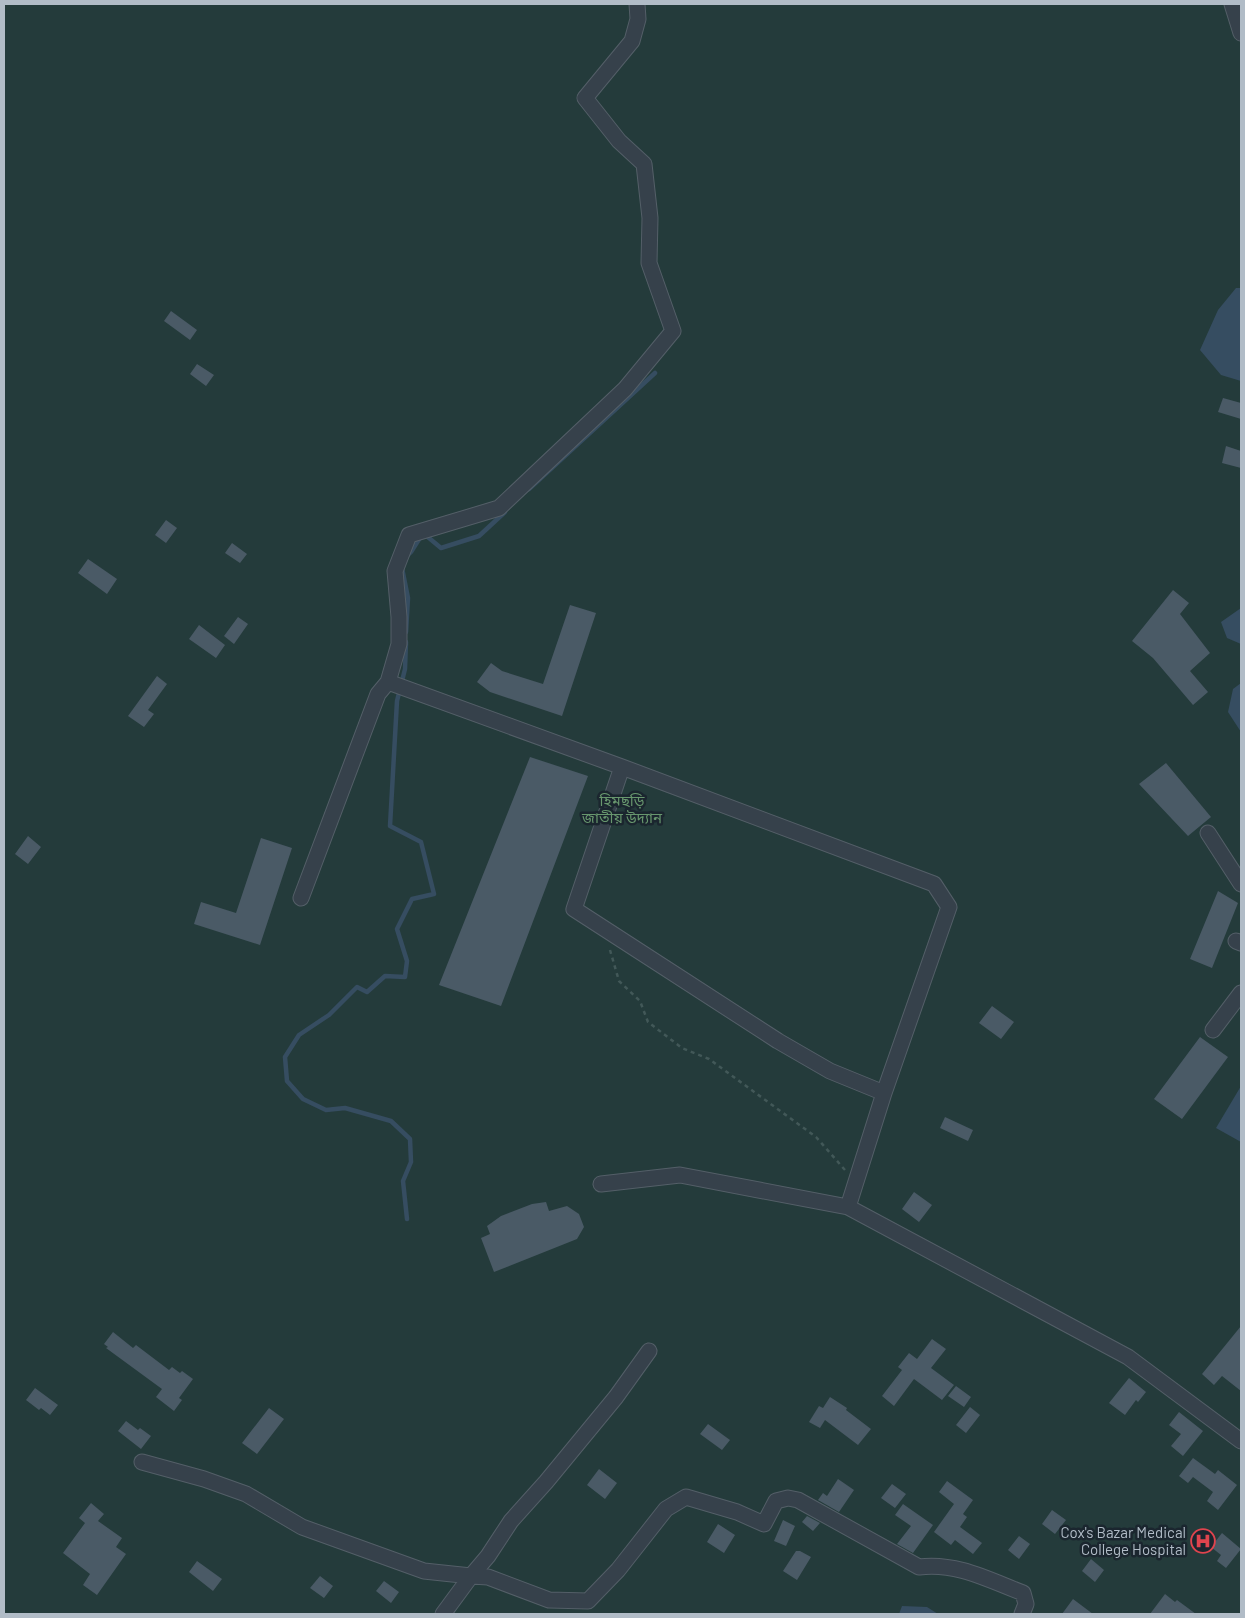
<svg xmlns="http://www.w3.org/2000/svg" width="1245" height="1618" font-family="Barlow,'Noto Sans Bengali',sans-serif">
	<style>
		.green { fill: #243b3b }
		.water { fill: #364d61 }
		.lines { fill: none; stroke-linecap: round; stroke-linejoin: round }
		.stream { stroke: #364d61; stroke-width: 4.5 }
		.building { fill: #4a5a66 }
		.minor-casing { stroke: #545f68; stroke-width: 17 }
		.path { stroke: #425858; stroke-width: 2.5; stroke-dasharray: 4 4; stroke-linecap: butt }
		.minor { stroke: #36414b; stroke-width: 15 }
		.labels { text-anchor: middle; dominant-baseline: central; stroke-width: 5; stroke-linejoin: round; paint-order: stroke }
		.park-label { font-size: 15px; fill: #68976e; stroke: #1b262f }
		.poi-label { font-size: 15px; fill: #b1bcc7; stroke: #1b262f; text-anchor: end }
	</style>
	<rect width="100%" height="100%" fill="#222f3a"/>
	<path class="green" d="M4,4H1241V1614H4Z"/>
	<path class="water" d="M1236,288H1241V381L1221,375L1200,350L1218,310Z
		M1241,608V644L1227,638L1221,622Z
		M1241,683V732L1228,712L1233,689Z
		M1241,1086V1142L1216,1128Z
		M902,1606L927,1607L938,1614H899Z"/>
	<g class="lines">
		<path class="stream" d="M529,489L655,373
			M407,556L411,552L423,533L441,548L479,536L505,512
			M402,568L408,598L406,632
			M406,642L405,669L397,701L390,826L421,842L434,894L412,899L397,929L407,961L405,977L385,976L367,992L357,987L329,1015L299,1035L285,1057L287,1081L303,1099L326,1110L345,1108L391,1121L410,1139L411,1162L403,1181L407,1219"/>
	</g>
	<path class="building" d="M171,311L197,330L190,340L164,321Z
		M197,364L214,375L206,386L190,374Z
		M1223,398L1241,403V419L1218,412Z
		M1226,446L1241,451V468L1222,463Z
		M166,520L177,528L166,543L155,535Z
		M232,543L247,554L240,563L225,553Z
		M88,559L117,579L107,594L78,573Z
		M1173,590L1189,603L1180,614L1210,653L1190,671L1208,692L1193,705L1153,658L1132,641Z
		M570,605L596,613L562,716L490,692L477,682L491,663L502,671L543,684Z
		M238,617L248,624L234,644L224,636Z
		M199,625L225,645L216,658L189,639Z
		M157,676L167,684L148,710L154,714L144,727L128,716Z
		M530,757L588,776L501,1006L439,985Z
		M1166,763L1211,817L1188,836L1139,784Z
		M28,836L41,847L28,864L15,854Z
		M261,838L292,848L260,945L194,924L201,902L236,913Z
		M1218,891L1238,903L1212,968L1190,959Z
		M992,1006L1014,1022L1001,1039L979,1023Z
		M1200,1037L1228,1057L1182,1119L1154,1099Z
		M945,1117L973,1130L968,1141L940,1128Z
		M914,1192L932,1205L919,1222L902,1209Z
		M546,1202L549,1211L567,1206L579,1214L584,1227L577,1239L494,1272L481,1238L490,1234L487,1226L501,1216L532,1204Z
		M1241,1326V1391L1222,1376L1214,1385L1202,1374Z
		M113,1332L133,1348L136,1345L169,1370L172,1367L180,1373L182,1371L193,1379L179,1398L182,1400L174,1411L156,1397L162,1389L106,1348L108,1347L104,1344Z
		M932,1339L946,1349L931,1368L954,1385L942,1400L914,1379L894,1406L882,1396L902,1370L898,1367L909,1353L917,1359Z
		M1129,1378L1146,1392L1138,1402L1136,1400L1125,1415L1109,1403Z
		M956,1386L971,1397L964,1407L948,1396Z
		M35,1388L58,1405L50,1415L41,1408L39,1410L26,1400Z
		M830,1397L847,1408L846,1410L871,1429L858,1445L825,1420L820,1428L809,1422L819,1406L823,1408Z
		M970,1407L980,1415L966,1433L956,1425Z
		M269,1408L284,1419L257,1454L242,1443Z
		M1179,1412L1203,1431L1183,1456L1171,1446L1181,1434L1169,1425Z
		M126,1421L138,1430L140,1428L151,1436L141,1449L118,1431Z
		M708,1424L730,1440L722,1450L700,1434Z
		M1193,1458L1215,1474L1218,1470L1237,1485L1218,1510L1207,1501L1213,1492L1193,1477L1188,1483L1179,1476Z
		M599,1469L617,1483L605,1499L587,1485Z
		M838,1479L854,1490L839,1512L818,1500L823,1493L827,1496Z
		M947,1481L973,1500L963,1514L967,1517L960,1527L982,1543L973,1554L955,1540L951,1545L934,1532L954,1504L939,1492Z
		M892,1484L906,1494L895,1508L881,1498Z
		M91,1503L104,1514L98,1521L122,1538L116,1547L126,1554L97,1595L83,1585L90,1574L63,1553L85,1523L79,1518Z
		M903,1504L933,1525L913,1553L897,1544L911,1526L895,1515Z
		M1052,1510L1066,1520L1055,1534L1042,1524Z
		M807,1516L820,1523L813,1531L802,1522Z
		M783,1520L795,1526L786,1546L774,1541Z
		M718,1524L735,1535L724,1553L707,1542Z
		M1222,1533L1241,1549L1226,1568L1217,1561L1221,1555L1211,1547Z
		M1019,1536L1030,1544L1019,1559L1008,1550Z
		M796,1551H800L811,1557L797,1580L783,1571Z
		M1091,1559L1104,1570L1095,1582L1082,1571Z
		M197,1561L222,1579L213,1591L189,1572Z
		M320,1576L333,1586L324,1598L310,1588Z
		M384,1581L399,1592L391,1603L376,1591Z
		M1165,1594L1175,1602L1177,1600L1196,1614H1150Z
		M1073,1599L1093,1614H1062Z"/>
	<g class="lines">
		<g class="minor-casing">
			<path id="minor" d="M1232,4L1241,33
				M388,682L622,767L934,884L949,907L884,1093L848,1207L1128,1357L1241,1441
				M622,767L574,909L778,1041L830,1071L884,1093
				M1208,833L1241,884
				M301,898L378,694L388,682L399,644V617L395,571L409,535L499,508L625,389L673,331L649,263L650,218L644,164L619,141L585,98L632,41L638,19L637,4
				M1236,941L1241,943
				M1213,1030L1241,993
				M601,1184L680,1175L848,1207
				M142,1462L204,1479L246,1494L302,1527L424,1571L471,1576L488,1556L511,1521L546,1482L616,1397L649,1351
				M443,1614L471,1576L488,1577L549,1600L588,1601L618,1570L666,1509L686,1497L737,1512L764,1524L776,1501L788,1498L798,1500L919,1567C956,1562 989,1580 1023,1593L1026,1604L1022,1614"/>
		</g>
		<path class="path" d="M610,950L619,981L640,1001L648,1022L682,1048L709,1059L816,1137L845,1170"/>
		<use href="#minor" class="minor"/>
	</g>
	<defs>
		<g id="hospital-ring" transform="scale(1.25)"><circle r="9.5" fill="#1b262f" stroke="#e0444e" stroke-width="1.5"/><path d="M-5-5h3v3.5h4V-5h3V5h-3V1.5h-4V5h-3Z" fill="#e0444e"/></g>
	</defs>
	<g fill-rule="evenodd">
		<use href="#hospital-ring" x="1203" y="1541"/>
	</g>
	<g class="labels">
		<g class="park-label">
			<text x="622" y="800">হিমছড়ি<tspan x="622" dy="17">জাতীয় উদ্যান</tspan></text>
		</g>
		<g class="poi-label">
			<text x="1186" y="1532">Cox's Bazar Medical<tspan x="1186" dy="17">College Hospital</tspan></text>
		</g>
	</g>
	<rect width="1245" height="1618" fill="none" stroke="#b1bcc7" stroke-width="10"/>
</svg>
